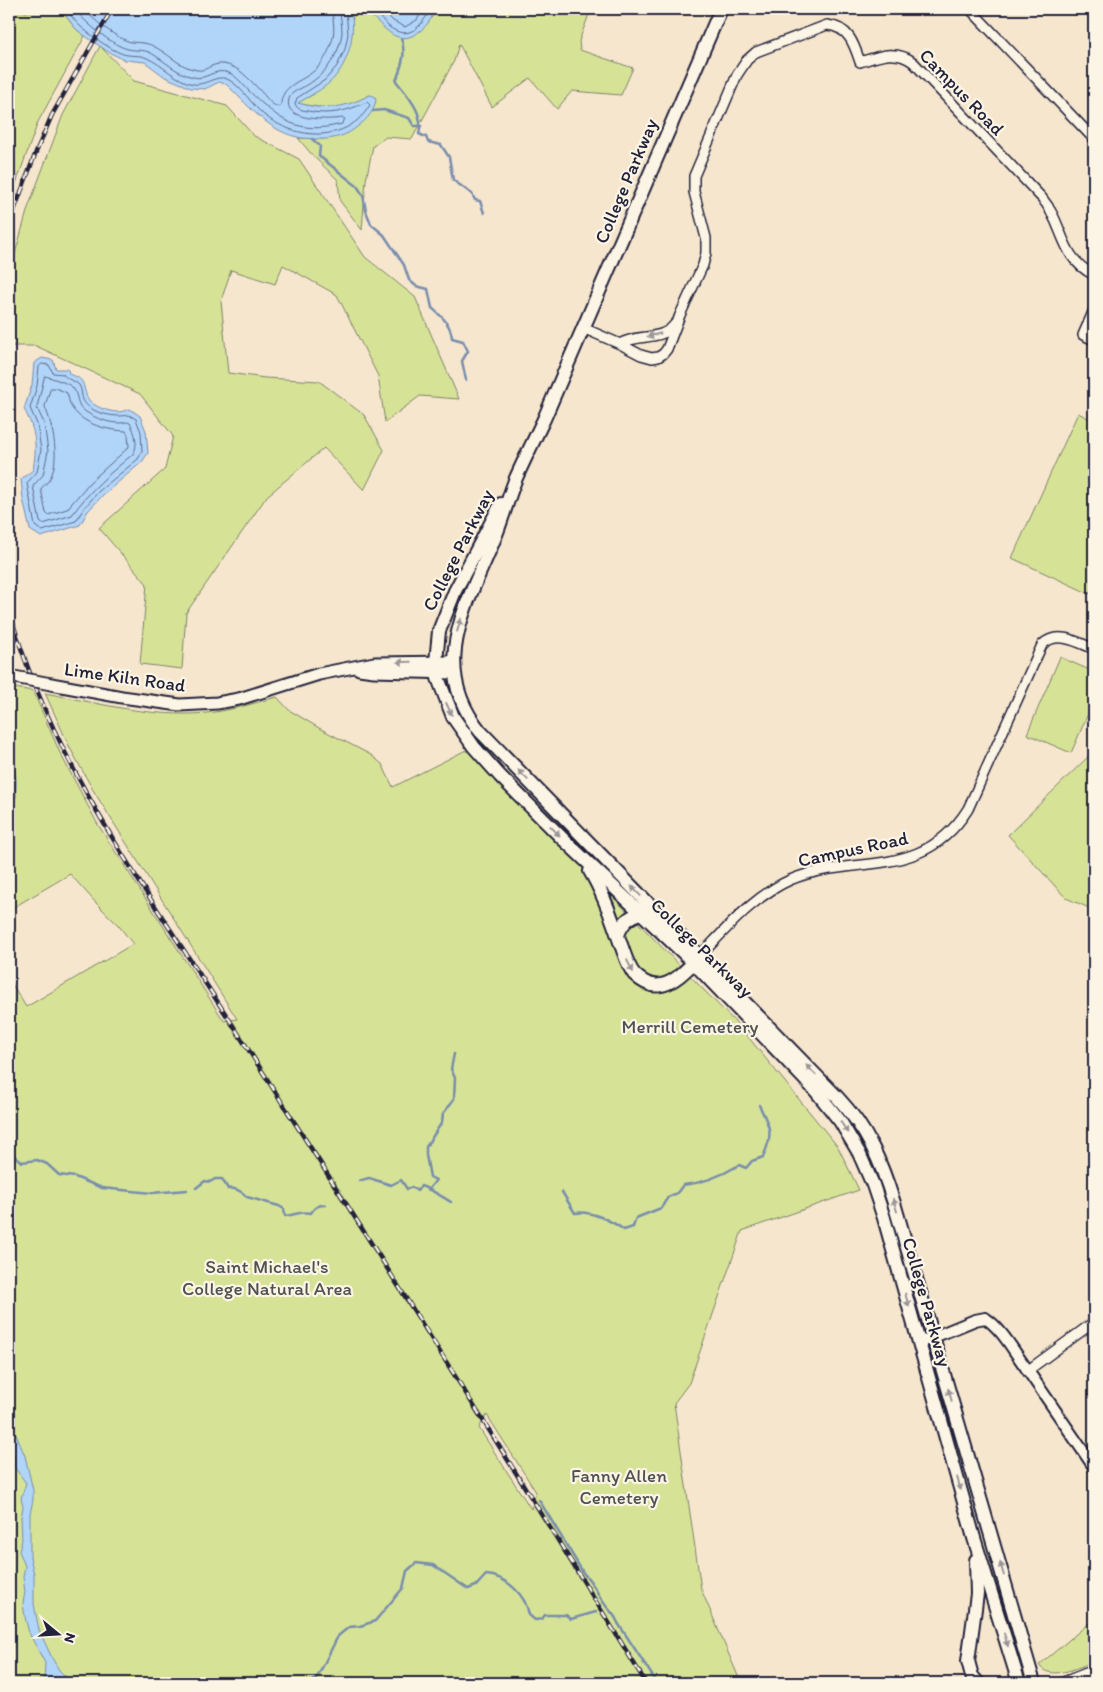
<svg xmlns="http://www.w3.org/2000/svg" width="1103" height="1692" font-family="Itim,sans-serif">
	<style>
		.green { fill: #d6e396; stroke: #7c8268; fill-rule: evenodd }
		.water { fill: #b1d4f9; stroke: #788dad }
		.lines { fill: none; stroke-linecap: round; stroke-linejoin: round }
		.shore { stroke: #5b6987; stroke-width: 1 }
		.stream { stroke: #788dad; stroke-width: 2.5 }
		.minor-casing { stroke: #22223b; stroke-width: 12 }
		.tertiary-casing { stroke: #22223b; stroke-width: 14 }
		.secondary-casing { stroke: #22223b; stroke-width: 15 }
		.primary-casing { stroke: #22223b; stroke-width: 16 }
		.minor { stroke: #fcf5e5; stroke-width: 9 }
		.tertiary { stroke: #fcf5e5; stroke-width: 10 }
		.secondary { stroke: #fcf5e5; stroke-width: 11 }
		.primary { stroke: #fcf5e5; stroke-width: 12 }
		.rail-casing { stroke: #22223b; stroke-width: 4.5 }
		.rail { stroke: #fcf5e5; stroke-width: 2.5; stroke-dasharray: 8; stroke-linecap: butt }
		.secondary-bridge-casing { stroke: #22223b; stroke-width: 15; stroke-linecap: butt }
		.secondary-bridge { stroke: #fcf5e5; stroke-width: 11 }
		.oneway { fill: #9a9698 }
		.labels { text-anchor: middle; dominant-baseline: central; stroke-width: 4.5; stroke-linejoin: round; paint-order: stroke }
		.street-label { font-size: 19px; fill: #22223b; stroke: #fcf5e5 }
		.park-label { font-size: 19px; fill: #4f5252; stroke: #fcf5e5 }
	</style>
	<rect width="100%" height="100%" fill="#f6e6ce"/>
	<filter id="ink" filterUnits="userSpaceOnUse"><feTurbulence type="fractalNoise" baseFrequency=".02" numOctaves="2"/><feDisplacementMap in="SourceGraphic" scale="10" xChannelSelector="R" yChannelSelector="G"/><feConvolveMatrix kernelMatrix="1 2 1 2 8 2 1 2 1" color-interpolation-filters="sRGB"/></filter>
	<g filter="url(#ink)">
		<path class="green" d="M9,9L26,12L43,9L58,10L65,15L76,29L85,36L38,122L9,203Z
			M351,9C370,9 373,16 386,30L435,12V9H591L579,41L580,50L633,68L621,95L572,91L557,109L530,78L492,107L459,44L454,61L412,139L386,137L373,146L366,180L362,230L340,201L338,180L313,156L298,138L324,139L370,95C342,110 328,110 297,103L314,94L353,19Z
			M100,46L134,81L227,106L254,136L299,159L365,257L415,297L459,399L420,396L385,422L378,376L337,295L283,265L275,284L231,270L221,301L228,373L265,378L319,381L364,415L384,450L364,490L324,448L267,496L186,613L182,669L140,664L147,584L99,528L165,469L173,436L140,394L36,346H9V275L28,208L63,115Z
			M1078,413L1094,421V585L1090,594L1012,558Z
			M1060,657L1094,672V700L1071,753L1027,734Z
			M9,687L33,691L60,753L97,823L224,1021L237,1019L93,790L70,748L45,693C98,703 152,718 206,713C230,711 254,703 277,697L289,710L319,728L371,755L382,764L393,787L468,749L740,1027L838,1147L859,1190L742,1231L689,1383L674,1403L701,1589L741,1683H9V979L26,1007L133,944L119,926L97,904L70,874L9,910V812L16,796L14,768L9,759ZM487,1415L536,1492L531,1509L479,1428Z
			M1094,751V910L1066,898L1008,835Z
			M1094,1619V1661C1080,1667 1049,1682 1039,1665Z"/>
		<path class="water" d="M53,9H351C356,35 349,66 328,84C318,92 308,97 298,103C326,111 344,108 370,95L374,96L376,100C374,114 364,122 353,130C343,137 329,140 316,139C310,138 303,139 297,137C267,130 247,104 226,84L219,82L205,89L191,88L165,77L145,62L125,60L110,53L85,36L76,29L65,15L58,10Z
			M363,9H435C433,17 427,26 420,31C395,51 382,22 363,9Z
			M42,358L53,360L56,369H68L69,374C86,379 82,384 87,397C91,406 109,412 118,412C122,412 126,410 130,409L140,416L146,431L148,453L142,462L103,495L88,511L80,525L41,537L30,530L23,499L21,479L33,470C37,446 36,431 24,409L32,385L34,363Z
			M9,759C20,778 17,793 9,812Z
			M9,1418L25,1456L33,1490V1500L30,1514V1557L34,1574V1604L39,1630L52,1658L59,1670L72,1683H44L45,1663L29,1633L25,1617L23,1603L25,1592L23,1577L25,1566L19,1551L22,1540L21,1517L23,1507L21,1498L26,1483L15,1468L14,1455L9,1445Z"/>
		<g class="lines">
			<path class="shore" d="M65,9C71,14 74,21 80,26C89,34 103,44 114,50C118,52 124,55 128,55C135,56 141,55 147,58C163,65 175,80 193,84C207,86 217,73 229,80C242,87 252,105 264,115C296,140 347,144 370,105L367,102C347,111 330,116 308,111C302,110 298,110 295,104L297,98L325,80L337,66L345,49L348,34L346,9
				M74,9C85,22 111,45 128,49C136,51 143,49 151,53C165,61 176,73 193,77C207,81 214,67 229,73C237,76 243,85 249,91C280,121 298,135 342,124L345,119L343,118C331,120 282,122 289,99C291,91 301,89 307,85C326,74 340,54 342,32C342,24 340,17 340,9
				M84,9C92,19 117,39 131,42C138,43 146,42 153,46C168,53 179,67 197,70C209,72 213,58 233,67C244,71 263,94 272,104L278,107L281,105C281,85 301,82 314,71C322,64 328,54 331,44C336,32 333,21 332,9
				M372,9C378,13 382,20 388,26C408,42 422,27 430,9
				M382,9L393,21L405,27L417,20L423,9
				M42,364L49,365L53,373L63,374C67,380 74,380 79,385C82,389 81,395 83,400C90,414 116,418 129,415L136,419L141,432L142,452L138,459L99,491L84,508L76,521L42,531L35,526L27,483L37,472L41,450L37,424L30,408L37,386L39,367Z
				M45,376C52,378 69,383 73,388C79,396 75,405 86,412C95,418 108,423 119,423C124,423 126,421 130,423C135,432 139,445 133,454C110,473 89,491 72,515L43,524L40,522L33,486L43,475L48,451L44,423L37,408Z
				M51,388H56L67,393C69,398 69,404 72,408C84,425 107,430 126,431L128,435L129,447L90,482L67,509L48,515L46,513L41,489C43,486 47,483 49,480C61,461 53,426 45,407Z"/>
			<path class="stream" d="M401,38C407,53 401,67 396,81C408,96 425,114 419,134L426,137L428,142L441,145L449,157L453,180L472,194L475,200L480,201L484,213
				M373,111L384,110L409,118L414,126H421
				M312,139L320,146L319,156L357,186L363,195L366,211L371,224L384,235L404,265L409,280L416,286L428,289L432,308C442,317 451,324 452,338L463,341L468,351L462,361L466,380
				M9,1152L22,1162L37,1160L47,1164L59,1175L75,1177L102,1188L152,1193L187,1190
				M359,1181L369,1178L391,1185L401,1180L407,1189L412,1187L417,1191L421,1186C432,1190 441,1196 451,1202
				M196,1188L205,1181L210,1182L215,1179H222L228,1189C234,1187 243,1192 247,1197L279,1206L284,1209L285,1216C296,1215 299,1211 311,1213C315,1206 319,1205 326,1205
				M428,1190L436,1180L430,1177L426,1155V1147L442,1122L443,1114L454,1099L455,1078L451,1069L454,1054
				M562,1192L575,1213C590,1210 612,1221 624,1230L633,1227L636,1218L661,1208L668,1197L677,1193L683,1185C704,1183 721,1176 739,1165L746,1168L752,1161L763,1157C774,1133 770,1127 759,1105
				M539,1500L584,1574C594,1583 598,1596 606,1606C611,1612 615,1615 618,1623L657,1683
				M310,1683L318,1676L338,1636L349,1627L360,1626L375,1621L403,1588L407,1571L416,1563L433,1565L468,1589L476,1586L486,1575C506,1576 526,1595 529,1615L535,1620L542,1619L545,1615H566L571,1619L596,1612"/>
			<g class="minor-casing">
				<path id="minor" d="M970,9L1094,139
					M1094,310L1083,335L1094,340
					M583,328L620,344L641,355L652,358L658,357L663,354L667,349L680,315L703,265L706,253V238L694,192V176L737,75L747,60L756,52L827,25C849,27 854,44 860,62C879,56 896,49 913,62L1042,198C1065,226 1059,257 1094,275
					M620,344C637,333 662,342 675,324
					M700,956C727,928 754,896 790,880C854,853 922,882 968,809L1042,645C1057,630 1078,642 1094,649
					M1027,1371L1094,1322
					M1061,1683L1094,1670"/>
			</g>
			<g class="tertiary-casing">
				<path id="tertiary" d="M919,1343L975,1320L985,1318C1001,1328 1013,1350 1024,1365C1047,1399 1071,1433 1094,1467"/>
			</g>
			<g class="secondary-casing">
				<path id="secondary" d="M359,669L374,671L454,673
					M51,684L122,697L180,705L217,703L239,699L319,674L374,663L453,662"/>
			</g>
			<g class="primary-casing">
				<path id="primary" d="M721,9L544,419C535,438 525,458 516,478C509,495 504,514 497,532C471,599 425,663 480,731L838,1098C868,1130 881,1162 894,1203L1034,1683
					M501,504L455,591L439,631L436,662L438,678L453,717L474,747L500,776L564,840L693,962L816,1091L840,1121L859,1153L873,1185L884,1218L974,1538L1019,1683
					M590,871C603,892 612,918 620,942C624,952 627,965 634,974C641,981 651,987 661,985C675,983 689,967 698,958
					M618,935C623,920 632,915 647,911
					M976,1560L977,1594L968,1661L972,1676L978,1683"/>
			</g>
			<use href="#minor" class="minor"/>
			<use href="#tertiary" class="tertiary"/>
			<use href="#secondary" class="secondary"/>
			<use href="#primary" class="primary"/>
			<g class="rail-casing">
				<path id="rail" d="M9,224L36,152L52,115L112,9
					M9,609C53,771 160,909 248,1049C382,1260 516,1470 646,1683"/>
			</g>
			<use href="#rail" class="rail"/>
			<g class="secondary-bridge-casing">
				<path id="secondary-bridge" d="M9,676L51,684"/>
			</g>
			<use href="#secondary-bridge" class="secondary-bridge"/>
		</g>
		<defs><path id="oneway-solid" d="M-6-.8H1V-3.2L6.5 0L1 3.2V.8H-6Z" transform="scale(1.25)"/></defs>
		<g class="oneway">
			<use href="#oneway-solid" transform="translate(654 335) rotate(167)"/>
			<use href="#oneway-solid" transform="translate(459 625) rotate(-74)"/>
			<use href="#oneway-solid" transform="translate(404 662) rotate(179)"/>
			<use href="#oneway-solid" transform="translate(449 709) rotate(65)"/>
			<use href="#oneway-solid" transform="translate(523 775) rotate(-134)"/>
			<use href="#oneway-solid" transform="translate(555 831) rotate(46)"/>
			<use href="#oneway-solid" transform="translate(636 891) rotate(-134)"/>
			<use href="#oneway-solid" transform="translate(630 966) rotate(63)"/>
			<use href="#oneway-solid" transform="translate(811 1070) rotate(-134)"/>
			<use href="#oneway-solid" transform="translate(844 1127) rotate(57)"/>
			<use href="#oneway-solid" transform="translate(895 1205) rotate(-107)"/>
			<use href="#oneway-solid" transform="translate(907 1300) rotate(74)"/>
			<use href="#oneway-solid" transform="translate(950 1395) rotate(-106)"/>
			<use href="#oneway-solid" transform="translate(959 1484) rotate(74)"/>
			<use href="#oneway-solid" transform="translate(1002 1569) rotate(-106)"/>
			<use href="#oneway-solid" transform="translate(1006 1640) rotate(73)"/>
		</g>
	</g>
	<g class="labels">
		<g class="street-label">
			<text transform="translate(962 92) rotate(46)">Campus Road</text>
			<text transform="translate(626 181) rotate(-67)">College Parkway</text>
			<text transform="translate(458 550) rotate(-63)">College Parkway</text>
			<text transform="translate(125 677) rotate(8)">Lime Kiln Road</text>
			<text transform="translate(853 849) rotate(-12)">Campus Road</text>
			<text transform="translate(702 948) rotate(44)">College Parkway</text>
			<text transform="translate(927 1302) rotate(74)">College Parkway</text>
		</g>
		<g class="park-label">
			<text x="690" y="1026">Merrill Cemetery</text>
			<text x="267" y="1266">Saint Michael's<tspan x="267" dy="22">College Natural Area</tspan></text>
			<text x="619" y="1475">Fanny Allen<tspan x="619" dy="22">Cemetery</tspan></text>
		</g>
	</g>
	<rect width="1103" height="1692" fill="none" stroke="#fcf5e5" stroke-width="30"/>
	<rect x="15" y="15" width="1073" height="1662" fill="none" stroke="#22223b" stroke-width="2" filter="url(#ink)"/>
	<g transform="translate(58 1634) rotate(108)" stroke="#fcf5e5" stroke-width="4" paint-order="stroke">
	<path d="M0-4L9 19L0 12L-9 19Z" fill="#22223b"/>
	<text y="-8" font-size="14" font-weight="bold" text-anchor="middle" fill="#22223b">N</text>
	</g>
</svg>
